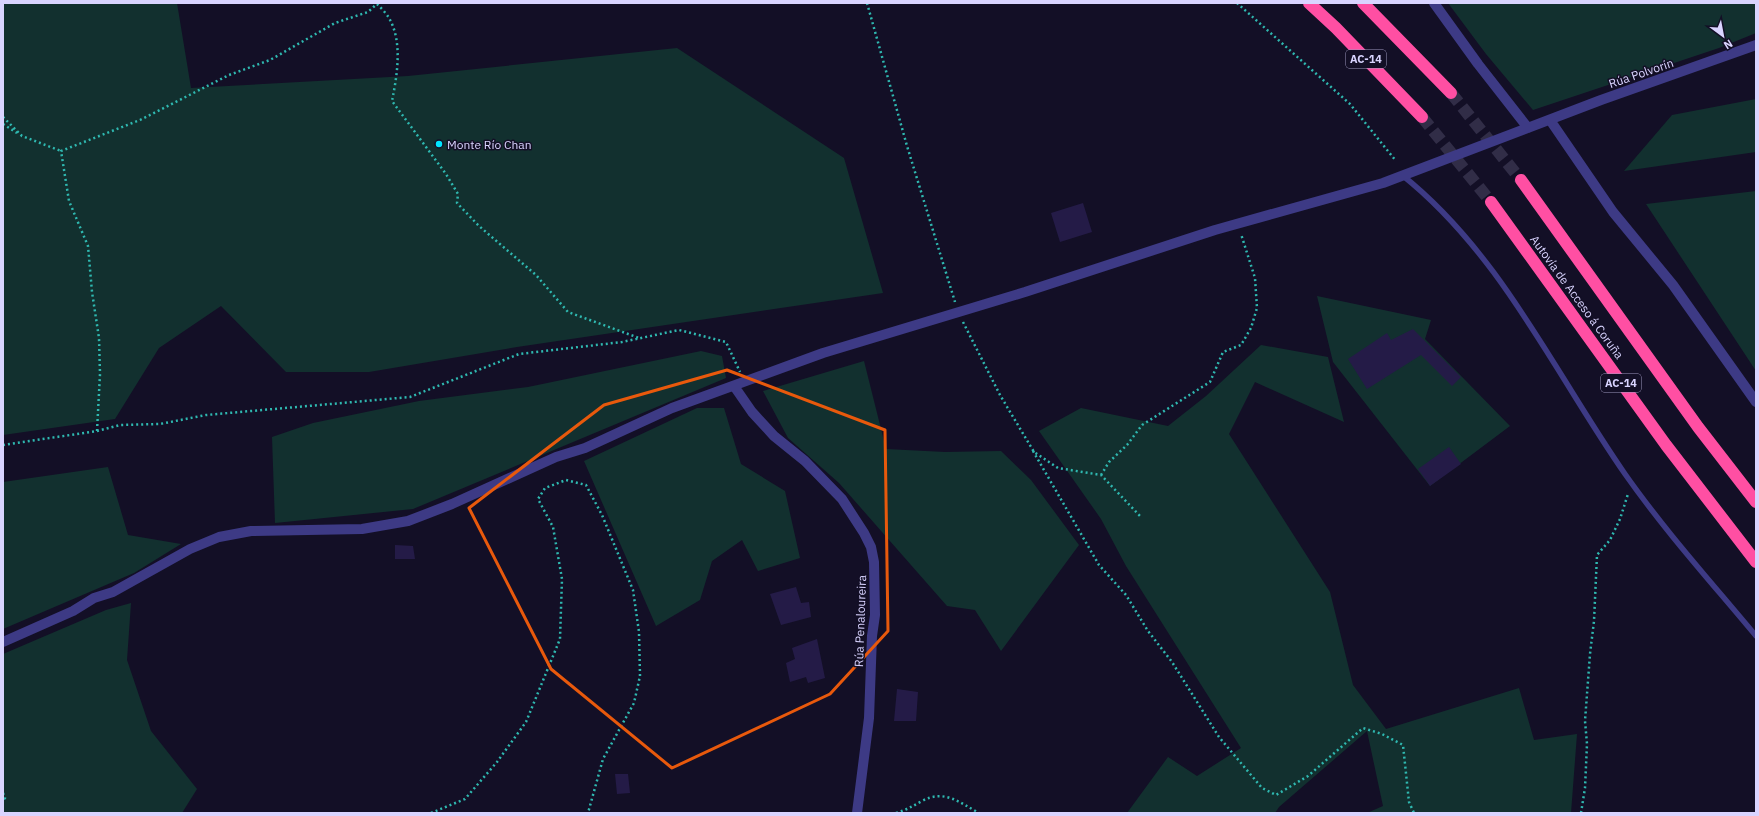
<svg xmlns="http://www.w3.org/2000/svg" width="1759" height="816" font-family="'IBM Plex Sans',sans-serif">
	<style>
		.green { fill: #12302f }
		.building { fill: #241b47 }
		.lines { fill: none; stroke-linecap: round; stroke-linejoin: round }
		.highway-tunnel { stroke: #312d47; stroke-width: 12; stroke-dasharray: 12 6; stroke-linecap: butt }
		.path { stroke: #2fb8b0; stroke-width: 2.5; stroke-dasharray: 2 3; stroke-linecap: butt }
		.lane { stroke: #3d3a85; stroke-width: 5.5 }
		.street { stroke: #3d3a85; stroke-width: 10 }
		.highway { stroke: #ff4fa3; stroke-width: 12 }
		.marked { fill: none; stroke: #e8590c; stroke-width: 3; stroke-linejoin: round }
		.poi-dot { fill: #00e5ff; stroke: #130f26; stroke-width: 1.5 }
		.labels { text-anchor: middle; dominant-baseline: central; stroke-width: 3; stroke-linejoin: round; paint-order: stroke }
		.shield { fill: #130f26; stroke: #9e99be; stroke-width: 1 }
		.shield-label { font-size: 11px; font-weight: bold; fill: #d9d4ff }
		.street-label { font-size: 12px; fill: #d9d4ff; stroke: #130f26 }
		.poi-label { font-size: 12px; fill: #d9d4ff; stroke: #130f26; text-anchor: start }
	</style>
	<rect width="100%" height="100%" fill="#130f26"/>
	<path class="green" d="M3,3H177L191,88L408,76L677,48L844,158L883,293L517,347L369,372H286L221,306L159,348L115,419L3,435Z
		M1448,3H1756V33L1719,48L1533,110L1486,54Z
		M1756,99V152L1624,171L1672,115Z
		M1756,191V371L1646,204Z
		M1317,296L1431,320L1425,339L1510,426L1430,486L1333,362Z
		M1261,345L1328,357L1344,422L1255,382L1229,434L1330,592L1353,685L1386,729L1519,688L1534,740L1577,734L1571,813H1367L1383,806L1367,731L1279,807L1275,813H1127L1168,757L1197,776L1241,748L1126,566L1101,519L1039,431L1081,408L1168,426L1206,396Z
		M701,351L722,356L726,378L413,509L275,523L272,437L313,423L419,401L528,387Z
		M864,361L886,449L945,452L1001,451L1031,480L1079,545L1001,651L975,610L947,606L839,483L788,438L763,391Z
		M697,408H724L741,464L785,491L800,558L758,571L742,540L712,561L700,600L656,626L584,461Z
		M108,467L128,535L181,544L134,573L3,629V482Z
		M131,603L127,660L151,731L197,789L182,813H3V654L106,610Z"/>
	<path class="building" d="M1083,203L1092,232L1060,242L1051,213Z
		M1413,329L1461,377L1452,386L1421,355L1367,389L1348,359L1387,333L1391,340Z
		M1449,447L1461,464L1430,486L1418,469Z
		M395,545L413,546L415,559H395Z
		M796,587L801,603L809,602L811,617L781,625L770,594Z
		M817,639L825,678L808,683L806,677L790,682L786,663L795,659L792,648Z
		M897,689L918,692L916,721H894Z
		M615,774H628L630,793L617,794Z"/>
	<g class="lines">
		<path class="highway-tunnel" d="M1451,93L1521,180
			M1422,117L1491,202"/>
		<path class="path" d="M867,3L907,146L955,302
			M1237,3L1350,104L1396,161
			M377,4C381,8 386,13 389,18C403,42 397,76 392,101L446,174L458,194L457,203L479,226L536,275L568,312L639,338
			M3,117L22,136L61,151
			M3,124L17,133
			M963,322L1000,395L1034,452L1058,468L1101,475L1140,516
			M97,431L100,374L99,338L92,292L88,246L69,201L61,151L140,120L229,75L270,60L335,23L368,12L378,3
			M3,445L97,431L120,425L160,424L206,415L410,397L519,354L622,342L679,330L726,342L740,372
			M1033,451L1099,565L1126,595L1148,631L1172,662L1219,737L1262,788L1276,795L1308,776L1363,728L1382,734L1403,745L1409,802L1414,813
			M1101,475L1109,462L1127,445L1142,425L1210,382L1223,352L1241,345L1251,328L1257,308L1255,278L1241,234
			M3,793L5,798L3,800
			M431,813L465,799L497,762L526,722L560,639L562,579L553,527L538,499L545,488L566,480L586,485L602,515L633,590L639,632L640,676L634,703L603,759L588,813
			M896,813C906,810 913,806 922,801C944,789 959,802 979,813
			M1581,813L1585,788L1587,744L1585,721L1590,654L1594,621L1597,555L1610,540L1620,519L1628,494"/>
		<path class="lane" d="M1402,175C1501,254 1554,372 1625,474C1665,531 1712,583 1756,636"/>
		<path class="street" d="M1434,3L1478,64L1528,128
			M1550,120L1613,212L1673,285L1756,402
			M734,386L752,412L774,436L805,461L842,499L864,533L871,547L874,562L875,615L872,636L869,718L857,813
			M3,642L73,611L94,598L113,592L190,549L219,537L251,531L362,529L408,521L452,504L556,457L585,448L672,408L823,353L1025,292L1215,230L1383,183L1601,100L1756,45"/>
		<path class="highway" d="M1309,3L1336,28L1422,117
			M1363,3L1451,93
			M1521,180L1698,427L1756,502
			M1491,202L1666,445L1756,562"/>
	</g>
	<path class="marked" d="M727,370L885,430L888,631L830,694L672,768L551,669L469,508L604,405Z"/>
	<circle class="poi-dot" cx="439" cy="144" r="4"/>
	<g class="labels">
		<g class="shield">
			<rect x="1346" y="50" width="40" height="18" rx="3"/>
			<rect x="1601" y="374" width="40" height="18" rx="3"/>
		</g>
		<g class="shield-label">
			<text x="1366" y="59">AC-14</text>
			<text x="1621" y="383">AC-14</text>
		</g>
		<g class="street-label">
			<text transform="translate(1641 73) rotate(-19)">Rúa Polvorín</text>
			<text transform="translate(1577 297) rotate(54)">Autovía de Acceso á Coruña</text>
			<text transform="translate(860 621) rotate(-88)">Rúa Penaloureira</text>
		</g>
		<g class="poi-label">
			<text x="447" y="144">Monte Río Chan</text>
		</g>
	</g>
	<rect width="1759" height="816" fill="none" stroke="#d9d4ff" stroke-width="8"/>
	<g transform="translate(1723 36) rotate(148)" stroke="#130f26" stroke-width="3" paint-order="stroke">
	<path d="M0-3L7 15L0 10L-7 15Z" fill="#d9d4ff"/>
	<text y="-6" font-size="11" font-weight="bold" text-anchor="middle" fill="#d9d4ff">N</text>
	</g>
</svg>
